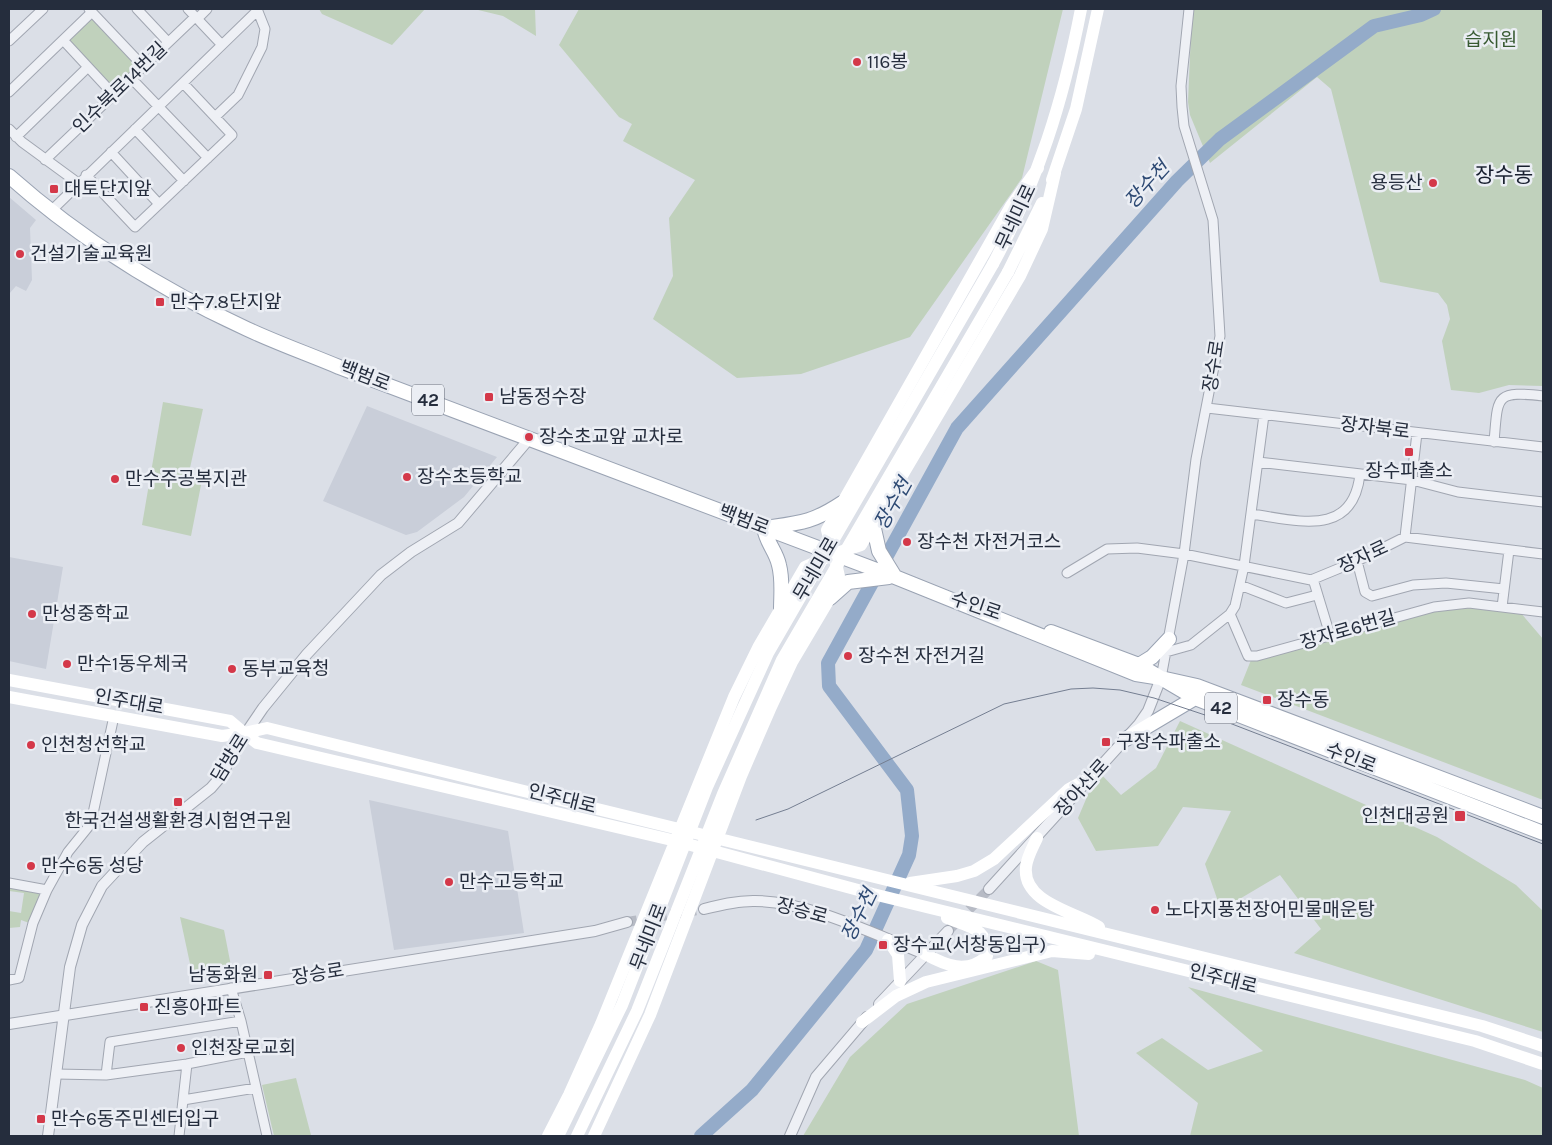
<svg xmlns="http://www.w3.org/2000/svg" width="1552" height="1145" font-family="Karla,'Noto Sans KR',sans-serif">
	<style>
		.built { fill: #c9ced9 }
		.green { fill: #c0d1bc }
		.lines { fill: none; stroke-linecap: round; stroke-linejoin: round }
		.river { stroke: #94abc9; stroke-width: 14 }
		.tertiary-tunnel { stroke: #b7bbc5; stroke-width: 10; stroke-dasharray: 10 5; stroke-linecap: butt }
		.minor-casing { stroke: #a1a6b1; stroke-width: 11 }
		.tertiary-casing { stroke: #a1a6b1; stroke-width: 12 }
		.primary-casing { stroke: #9aa3b3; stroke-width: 16 }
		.minor { stroke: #eef0f5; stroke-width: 9 }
		.tertiary { stroke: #eef0f5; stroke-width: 10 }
		.secondary { stroke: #fff; stroke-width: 12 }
		.primary { stroke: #fff; stroke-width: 14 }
		.tram { stroke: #747e91; stroke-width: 1 }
		.secondary-bridge { stroke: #fff; stroke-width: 12 }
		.poi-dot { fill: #d43849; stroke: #ebeef4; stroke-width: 2 }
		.labels { text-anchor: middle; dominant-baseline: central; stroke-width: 5; stroke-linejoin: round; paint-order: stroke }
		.shield { fill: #ebeef4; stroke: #606774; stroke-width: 1 }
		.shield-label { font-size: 18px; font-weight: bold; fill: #252d3d }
		.park-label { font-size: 19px; fill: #375a31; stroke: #ebeef4 }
		.poi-label { font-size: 19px; fill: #252d3d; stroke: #ebeef4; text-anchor: start }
		.street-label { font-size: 19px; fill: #252d3d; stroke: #ebeef4 }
		.water-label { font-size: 20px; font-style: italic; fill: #2d4973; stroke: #ebeef4 }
		.quarter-label { font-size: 21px; fill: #171e2e; stroke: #ebeef4 }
	</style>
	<rect width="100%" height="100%" fill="#dbdfe7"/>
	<path class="built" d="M9,197L36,220L30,228L32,280L26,291L16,286L9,294Z
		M367,406L497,457L464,497L417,532L406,535L323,501Z
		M9,557L63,567L46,669L9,661Z
		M369,800L508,831L524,933L394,950Z"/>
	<path class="green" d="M319,9H425L392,45L322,14Z
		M474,9H535L536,36L503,16Z
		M579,9H1063L1022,178L910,337L801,374L737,378L653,319L673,276L669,218L695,180L623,141L632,124L619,117L559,45Z
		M1192,9H1543V386L1509,385L1479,393L1451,390L1442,341L1450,319L1447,305L1438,293L1380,282L1331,89L1317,77L1210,163L1190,115L1188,102Z
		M92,12L143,66L114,95L63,40Z
		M163,402L203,409L188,477L202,480L191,536L142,525Z
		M1469,607L1520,612L1543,639V800L1241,685L1251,660L1430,610Z
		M1180,721L1437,837L1516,885L1543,911V1032L1294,953L1321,929L1280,875L1221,910L1205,864L1231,811L1183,807L1158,846L1096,851L1078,818L1098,771L1121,795L1156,768Z
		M9,884L43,890L32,924L21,920L20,927L9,928V911L21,913L24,893L9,891Z
		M180,917L224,930L231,966L192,973Z
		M1036,961L1058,970L1079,1136H803L850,1057L907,1004Z
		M1188,987L1525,1080L1543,1088V1136H1190L1198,1103L1136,1053L1162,1038L1208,1070L1263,1051Z
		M296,1078L311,1135L274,1136L262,1085Z"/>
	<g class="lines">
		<path class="river" d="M701,1136L752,1090L866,950L909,855L912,836L907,790L829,686L828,663L957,428L1177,181L1220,139L1374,26L1421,15L1434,9"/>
		<path class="tertiary-tunnel" d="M627,922L704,909
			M948,931L989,889"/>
		<g class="minor-casing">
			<path id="minor" d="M89,9L143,66
				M137,9L168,42
				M188,9L222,45
				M197,19L207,9
				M63,40L114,95
				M9,41L43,9
				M131,78L208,158
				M9,92L92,12
				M215,117L238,95L262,47L265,29L257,9
				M9,129L22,142L78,183
				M135,129L184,181
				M16,137L88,67
				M111,152L159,204
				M45,160L195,17
				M86,175L135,227L232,135L183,83
				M51,211L258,10
				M1207,408L1543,447
				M1264,415L1244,566L1235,606L1230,614L1248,656H1257L1434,607L1469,603L1543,612
				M1494,442C1498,397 1494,390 1543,396
				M1258,462L1412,480L1458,492L1543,502
				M1251,514C1296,520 1353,539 1360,474
				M1405,537L1417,433
				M1357,561L1365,592L1372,596L1413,585L1446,583L1504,589
				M1067,573L1107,549L1137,548L1184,554L1311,580L1357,561L1405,537L1543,554
				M1313,579L1330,635
				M1240,585L1286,603L1317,595
				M1502,607L1509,550
				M1166,652L1191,645L1230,614
				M1161,678L1184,554L1196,459L1220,336L1213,220L1184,126L1182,107L1181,86L1189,9
				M9,883L47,890
				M9,980L19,978L33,923L47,890L68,852L89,826L92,818L114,716
				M231,988L241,1021L267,1136
				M56,1074L106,1075L187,1064L248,1052
				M106,1075L110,1042L241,1021
				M183,1100L256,1088
				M179,1136L187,1064"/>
		</g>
		<g class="tertiary-casing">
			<path id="tertiary" d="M989,889L1139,724L1148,711L1161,678
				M704,909C720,905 736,901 753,901C806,900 875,935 925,954
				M879,1004L948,931
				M9,1024L595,931L627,922
				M48,1136L70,967L82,925L102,886L143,842L211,788L223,774L231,755L263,708L307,654L381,575L411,552L458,523L529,439
				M790,1136L816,1077L867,1017"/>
		</g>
		<g class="primary-casing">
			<path id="primary" d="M9,176C79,238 162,290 247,329C277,343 308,354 339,367L895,577L1136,674L1161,678L1195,698L1543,833
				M873,524L879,551L895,577
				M830,598L848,582L889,577
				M781,610C781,595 783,580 779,565C776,551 767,544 764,528C799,523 812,523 842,503
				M1051,632L1139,665L1161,678L1197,686L1543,817
				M1139,665L1152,657L1169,639
				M1126,739L1195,698"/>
		</g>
		<use href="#minor" class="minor"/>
		<use href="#tertiary" class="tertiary"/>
		<path class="secondary" d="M1052,180L1076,109L1098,9
			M993,264C1038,181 1063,102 1081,9
			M1008,272L1042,203
			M9,680L230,721L244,733L267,728L1482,1026L1543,1046
			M9,697L222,736L244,733L257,743L676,841L873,894L1475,1041L1543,1064
			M1037,838C1033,847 1027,857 1026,867C1022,903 1076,912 1099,927
			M910,883L957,876L974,871L994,859L1069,789L1093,776
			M888,940L898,955L900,981
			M925,954C945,965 967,975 987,956C989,928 969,927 947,918
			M862,1022L896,996L926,982L1052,951L1089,954
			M548,1136L569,1095L601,1024L734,697L759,646L805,567L834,554L827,530L1011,206L1038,168
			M594,1136L650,1015L741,776L770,709L792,662L840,581L834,554L861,545L1020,276L1042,229L1055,173"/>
		<use href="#primary" class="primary"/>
		<path class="tram" d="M756,820L788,809L1004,704L1071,689L1093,688L1120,690L1154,698L1232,724L1543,844"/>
		<path class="secondary-bridge" d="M558,1136L622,1005L707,787L768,653L993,264
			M577,1136L637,1011L723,794L782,660L1008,272"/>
	</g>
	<g class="poi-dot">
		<circle cx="857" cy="62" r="5"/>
		<circle cx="1433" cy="183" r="5"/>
		<rect x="49" y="184" width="10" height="10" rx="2.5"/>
		<circle cx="20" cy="254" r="5"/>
		<rect x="155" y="297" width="10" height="10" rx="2.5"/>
		<rect x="484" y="392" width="10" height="10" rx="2.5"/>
		<circle cx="529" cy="437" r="5"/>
		<rect x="1404" y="447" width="10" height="10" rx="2.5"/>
		<circle cx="407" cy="477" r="5"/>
		<circle cx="115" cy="479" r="5"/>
		<circle cx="907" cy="542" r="5"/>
		<circle cx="32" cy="614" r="5"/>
		<circle cx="848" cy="656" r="5"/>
		<circle cx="67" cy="664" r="5"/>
		<circle cx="232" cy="669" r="5"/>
		<rect x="1262" y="695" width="10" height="10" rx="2.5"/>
		<rect x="1101" y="737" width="10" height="10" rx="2.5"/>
		<circle cx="31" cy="745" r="5"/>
		<rect x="173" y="797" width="10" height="10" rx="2.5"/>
		<rect x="1454" y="810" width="12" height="12" rx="2.5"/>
		<circle cx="31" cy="866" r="5"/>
		<circle cx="449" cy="882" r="5"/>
		<circle cx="1155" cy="910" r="5"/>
		<rect x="878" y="940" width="10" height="10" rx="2.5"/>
		<rect x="263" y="970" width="10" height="10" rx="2.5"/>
		<rect x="139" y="1002" width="10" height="10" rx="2.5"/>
		<circle cx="181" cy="1048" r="5"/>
		<rect x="36" y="1114" width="10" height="10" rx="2.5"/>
	</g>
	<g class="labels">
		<g class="shield">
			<rect x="412" y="384.5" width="32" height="31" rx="4"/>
			<rect x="1205" y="692.5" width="32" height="31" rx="4"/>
		</g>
		<g class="shield-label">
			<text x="428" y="400">42</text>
			<text x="1221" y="708">42</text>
		</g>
		<g class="park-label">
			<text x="1491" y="40">습지원</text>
		</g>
		<g class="poi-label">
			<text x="867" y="62">116봉</text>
			<text x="1423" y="183" text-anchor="end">용등산</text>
			<text x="64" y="189">대토단지앞</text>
			<text x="30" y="254">건설기술교육원</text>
			<text x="170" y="302">만수7.8단지앞</text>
			<text x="499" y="397">남동정수장</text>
			<text x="539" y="437">장수초교앞 교차로</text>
			<text x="1409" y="471" text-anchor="middle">장수파출소</text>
			<text x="417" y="477">장수초등학교</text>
			<text x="125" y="479">만수주공복지관</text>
			<text x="917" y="542">장수천 자전거코스</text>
			<text x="42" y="614">만성중학교</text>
			<text x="858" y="656">장수천 자전거길</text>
			<text x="77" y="664">만수1동우체국</text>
			<text x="242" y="669">동부교육청</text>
			<text x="1277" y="700">장수동</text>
			<text x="1116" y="742">구장수파출소</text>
			<text x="41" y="745">인천청선학교</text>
			<text x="1449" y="816" text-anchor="end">인천대공원</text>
			<text x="178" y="821" text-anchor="middle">한국건설생활환경시험연구원</text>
			<text x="41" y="866">만수6동 성당</text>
			<text x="459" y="882">만수고등학교</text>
			<text x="1165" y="910">노다지풍천장어민물매운탕</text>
			<text x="893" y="945">장수교(서창동입구)</text>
			<text x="258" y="975" text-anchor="end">남동화원</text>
			<text x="154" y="1007">진흥아파트</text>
			<text x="191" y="1048">인천장로교회</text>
			<text x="51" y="1119">만수6동주민센터입구</text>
		</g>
		<g class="street-label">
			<text transform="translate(120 88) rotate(-44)">인수북로14번길</text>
			<text transform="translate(1016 217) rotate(-65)">무네미로</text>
			<text transform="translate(1214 366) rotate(-81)">장수로</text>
			<text transform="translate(365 376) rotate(21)">백범로</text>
			<text transform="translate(1375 428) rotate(7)">장자북로</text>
			<text transform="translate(744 520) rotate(21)">백범로</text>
			<text transform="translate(1363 557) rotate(-25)">장자로</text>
			<text transform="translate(816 569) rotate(-60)">무네미로</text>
			<text transform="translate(976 606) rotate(19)">수인로</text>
			<text transform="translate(1348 630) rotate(-16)">장자로6번길</text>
			<text transform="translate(129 702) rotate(10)">인주대로</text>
			<text transform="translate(230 758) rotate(-58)">담방로</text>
			<text transform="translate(1351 758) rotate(21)">수인로</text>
			<text transform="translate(1082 788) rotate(-48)">장아산로</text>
			<text transform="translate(562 799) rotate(14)">인주대로</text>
			<text transform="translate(802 911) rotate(15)">장승로</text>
			<text transform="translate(649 937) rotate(-69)">무네미로</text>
			<text transform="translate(318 974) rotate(-9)">장승로</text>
			<text transform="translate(1223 979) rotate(14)">인주대로</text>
		</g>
		<g class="water-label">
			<text transform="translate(1147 185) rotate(-48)">장수천</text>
			<text transform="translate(893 504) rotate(-61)">장수천</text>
			<text transform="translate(859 915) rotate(-64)">장수천</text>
		</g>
		<g class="quarter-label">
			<text x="1504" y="175">장수동</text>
		</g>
	</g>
	<rect width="1552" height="1145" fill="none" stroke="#252d3d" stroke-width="20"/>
</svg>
